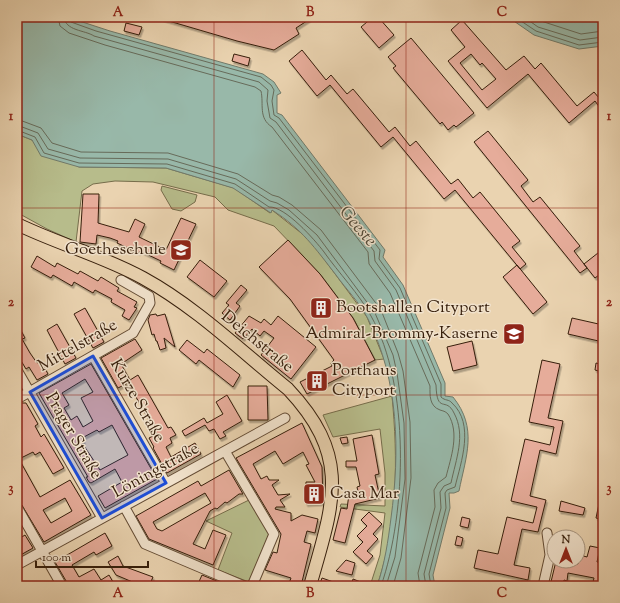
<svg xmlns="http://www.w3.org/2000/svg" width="620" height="603" font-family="'Sorts Mill Goudy',serif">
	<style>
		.green { fill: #b7bc8b; stroke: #766d4b }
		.water { fill: #98b8a9; stroke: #717a6a }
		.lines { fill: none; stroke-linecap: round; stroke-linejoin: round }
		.shore { stroke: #676b5a; stroke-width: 1 }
		.building { fill: #e6ac9a; stroke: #361e0b; fill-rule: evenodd; filter: url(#shadow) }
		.minor-casing { stroke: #634b34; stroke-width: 11 }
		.major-casing { stroke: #361e0b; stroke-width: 14 }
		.minor { stroke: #f1e2cc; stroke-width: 9 }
		.major { stroke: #ead3b0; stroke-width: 12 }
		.marked { fill: #1d4ed8; fill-opacity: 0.2; stroke: #1d4ed8; stroke-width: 3; stroke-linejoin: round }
		.grid { fill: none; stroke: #8f2418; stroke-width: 1; stroke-opacity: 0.55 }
		.labels { text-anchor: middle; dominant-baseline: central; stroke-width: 3; stroke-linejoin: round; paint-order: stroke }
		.poi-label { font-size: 17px; fill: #361e0b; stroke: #f1e2cc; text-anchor: start }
		.street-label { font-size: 17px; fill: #361e0b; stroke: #f1e2cc }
		.water-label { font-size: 18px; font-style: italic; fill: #534c3a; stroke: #f1e2cc }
		.neatline { fill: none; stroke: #8f2418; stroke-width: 1.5 }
		.grid-label { font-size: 13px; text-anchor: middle; font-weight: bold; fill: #8f2418 }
	</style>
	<defs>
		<filter id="shadow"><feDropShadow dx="1.5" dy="2.5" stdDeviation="0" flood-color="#0004"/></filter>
	</defs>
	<rect width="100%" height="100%" fill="#ead3b0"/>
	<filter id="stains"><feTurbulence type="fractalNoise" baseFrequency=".005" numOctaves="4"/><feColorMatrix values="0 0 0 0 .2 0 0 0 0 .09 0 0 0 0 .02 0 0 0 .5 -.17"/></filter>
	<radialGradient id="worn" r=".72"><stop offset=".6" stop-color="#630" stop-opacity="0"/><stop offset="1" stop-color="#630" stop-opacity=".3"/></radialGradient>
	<path class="green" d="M17,134L32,140L79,167L166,168L234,188L270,213L272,210L310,240L367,317L384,359L375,360L353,318L320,274L274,226L228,210L215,197L153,182L115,181L93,184L82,191L76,242L47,229L18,213Z
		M162,186L197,195L195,202L181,211L172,209L161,190Z
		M392,396C398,459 398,525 377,586H370L380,555L385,513L340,507L341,504L385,506V473L380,429L333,437L323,415Z
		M249,500L269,534L249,582L218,570L232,533L206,521Z"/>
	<path class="water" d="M17,17H67L110,31L263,74L274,82L281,93L277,95V113L282,115L385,250L383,257L403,285L445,383V396L453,397C478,428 466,456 459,491L454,493H449L450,508L433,575L435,586H377C385,563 388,541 391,518C400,451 399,381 368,319C360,303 346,289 336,275C315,248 302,229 272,210L271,213L233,188L166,168L79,167L41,156L32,140L17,134Z
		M508,17H603V46L579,49L534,35Z"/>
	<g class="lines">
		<path class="shore" d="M58,17L60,26L69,33L105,45L255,87L261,91C264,104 258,118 272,127L368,252L369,264L390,293L430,386C430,395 429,406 440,410C443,411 445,411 448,414C460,433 451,457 446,477L438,483L434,490L435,507L418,573L420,586
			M64,17C65,31 85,30 94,36L259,82L268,90L267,101L270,118L276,122L374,251L375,261L396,290L436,385C437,415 446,396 454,413C466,435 456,459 451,483L444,486L440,492L441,508L424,574L426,586
			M69,17L71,22L96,31L261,77L271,85L274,90L272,101L274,115L279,118L380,250L379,259L400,288L441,384V397C445,401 449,399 452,403C475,424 461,462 455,487L447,490L445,493L446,508L429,574L431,586
			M515,17L536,31L579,45L603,42
			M524,17L538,27L580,40L603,37
			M535,17L541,21L581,34L603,31
			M17,119L41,128L52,143L81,152L168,153L238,174L272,195L279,197L292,205L321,230L381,310L398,353L403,371L410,422L411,478L401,558L393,586
			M17,125L38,133L48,149L80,158L168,159L236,179L270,201L277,203L289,210L317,235L375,313L393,355L397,373L404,423L405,479L395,557L386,586
			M17,130L35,137L44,153L79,163L167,164L235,184L269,207C285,206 315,240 324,252C338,272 360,295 371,316C410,385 407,512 381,586"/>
	</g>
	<path class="building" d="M162,17H313L296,28L299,34L274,50L237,41L162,19Z
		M373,17H378L394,35L379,48L361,27Z
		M462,20L506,70L524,56L535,69L541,63L577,106L594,92L599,98L603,96V112L595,101L569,123L528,74L487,108L448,61L465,47L451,30ZM471,54L480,65L482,63L496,79L482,90L460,63Z
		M126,23L142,27L139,35L124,31Z
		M411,38L474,113L456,127L454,125L448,130L442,122L440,124L393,68L396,66L388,57Z
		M302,50L326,80L331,75L347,94L353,89L389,132L395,127L410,146L416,141L451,184L458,179L473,198L480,192L520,241L512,247L526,264L520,269L455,190L444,199L393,137L381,147L330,85L317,96L289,61Z
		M234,54L250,58L248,66L232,61Z
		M488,131L528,180L521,186L533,202L540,197L580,246L574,251L587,268L580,273L474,142Z
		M83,194H99L98,223L129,232L135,219L145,224L139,237L166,250L181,218L196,224L174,270L160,263L161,261L140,251L139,253L117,243L118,241L110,238L97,235L96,244L80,242Z
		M288,240L320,274L353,318L375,360L307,394L300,382L332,366L331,363L334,360L290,299L259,267Z
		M603,249V272L595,278L584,264Z
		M37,256L55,267L57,263L78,274L80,271L98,281L101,277L119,288L117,291L137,302L134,307L137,308L129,320L122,316L125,310L111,302L112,299L95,290L93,293L74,282L72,286L53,275L51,278L31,267Z
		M200,260L227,281L214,297L187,277Z
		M517,265L547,302L533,314L503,277Z
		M241,285L247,290L236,303L240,306L230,320L222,313L229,305L226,303Z
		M85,308L104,342L93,348L74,314Z
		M156,314L157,316L165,314L175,347L164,338L166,348L160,350L157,341H156L154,334L152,335L148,320L150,315Z
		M249,316L261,323L264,319L271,325L278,316L316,347L291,379L261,355L274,338L264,331L260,336L252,329L243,339L235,333Z
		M572,318L603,325V342L568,334Z
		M17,323L25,338L22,339L30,353L37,363L41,361L48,374L37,380L29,367L26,369L17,354Z
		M57,324L76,358L65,364L47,330Z
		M135,339L142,350L121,364L130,380L138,375L168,428L171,427L176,435L170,438L172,443L166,447L171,457L195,443L201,454L167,473L153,448L154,447L149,438L157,434L128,383L118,388L101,358Z
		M187,340L204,353L207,349L240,375L233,387L199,360L196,364L179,350Z
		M472,341L477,365L453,371L447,347Z
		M542,360L560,364L548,418L563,421L556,454L540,450L530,496L546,500L538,532L522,529L514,565L530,568L528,580L474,568L478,550L498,554L507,517L533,523L537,507L511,501L525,439L550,445L554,427L529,422Z
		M596,363L603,365V372L595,370Z
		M91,364L157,479L105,508L98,496L122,482L115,469L91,483L89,482L86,477H88L39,393ZM85,379L93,392L81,398L93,421L83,427L77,416L71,420L64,408L69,405L62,393ZM112,425L128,455L100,470L82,443L84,442L82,438L97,430L99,432Z
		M248,386H267L268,420H248Z
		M227,395L242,421L223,432L226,436L220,439L214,429L209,431L205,425L185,436L182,431L204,418L207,423L223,414L216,402Z
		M22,403H26L38,424L35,426L41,437L44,434L64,468L53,474L40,452L35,455L33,452L19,459L40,497L70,480L91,515L44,542L17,497V405ZM65,498L72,511L51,523L43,510Z
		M302,423L322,467L323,503L306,504V482H315L306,465L309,464L303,452L283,464L275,451L253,464L261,479L267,476L269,480H279L272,485L278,495L290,494L280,500L285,507H276L275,509L291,513V521L302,515L318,519L315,533L307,531L304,542L311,544L301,586H288L291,578L265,570L273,552L277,553L281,534L236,458Z
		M372,435L379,474L375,475L380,498L355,504L345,543L333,540L341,508L347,509L349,494L359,496L357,487L360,486L356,467H346V461H357L353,439Z
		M347,437L348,443L342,444L340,438Z
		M229,470L243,494H239L227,503L225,502L217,509L215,508L210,511L193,544L205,549L213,530L226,535L213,565L149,539L136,516L198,481L201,486ZM205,493L211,503L162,531L157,529L153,522Z
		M600,499L603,500V520L596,518Z
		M561,501L585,508L583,515L559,511Z
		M369,512L382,524L373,534L378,539L367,551L373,556L366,564L353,552L363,542L357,536L367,526L361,520Z
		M462,517L470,519L468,528L460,526Z
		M105,533L112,546L96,555L94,552L72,565L79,577L94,569L101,580L109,575L113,582L107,586H69L55,562Z
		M25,535L33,548L17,557V540Z
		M457,536L463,538L461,546L455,545Z
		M590,546L600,548L597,562L603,563V586H592L594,578L568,573L567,581L564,580L563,586H550L556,561L578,564L580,555L587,557Z
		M118,556L123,566L153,577L149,586H142L116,575L108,562Z
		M346,560L355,563L352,575L336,571Z
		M202,575L229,586H197Z
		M322,578L342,585L341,586H319Z
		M353,579L371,586H351Z"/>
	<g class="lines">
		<g class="minor-casing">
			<path id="minor" d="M93,356L166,483
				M17,370L102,518
				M17,399L133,333L150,303L149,296L121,280
				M225,451L274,534L252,586
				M124,506L145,544L244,586
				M17,507L62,586
				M17,565L285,418
				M543,586L550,555L547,533"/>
		</g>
		<g class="major-casing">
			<path id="major" d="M17,224C58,244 103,256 143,278C196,307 241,351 288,389C353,458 333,504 310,586"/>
		</g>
		<use href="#minor" class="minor"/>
		<use href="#major" class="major"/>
	</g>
	<path class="marked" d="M93,356L166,483L102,518L30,392Z"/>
	<path class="grid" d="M214,17V586M406,17V586M17,208H603M17,395H603"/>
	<defs>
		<g id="school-square" transform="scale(1.15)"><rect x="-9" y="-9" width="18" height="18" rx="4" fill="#8f2418" stroke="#f1e2cc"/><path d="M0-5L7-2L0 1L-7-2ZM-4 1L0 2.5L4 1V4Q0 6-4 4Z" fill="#fff"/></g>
		<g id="building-square" transform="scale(1.15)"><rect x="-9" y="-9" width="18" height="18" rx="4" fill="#8f2418" stroke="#f1e2cc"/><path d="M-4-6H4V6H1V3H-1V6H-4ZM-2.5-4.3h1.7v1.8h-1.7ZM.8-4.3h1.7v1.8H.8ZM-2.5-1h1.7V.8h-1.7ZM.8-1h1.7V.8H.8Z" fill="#fff"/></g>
		<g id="university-square" transform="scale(1.15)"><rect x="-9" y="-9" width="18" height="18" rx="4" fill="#8f2418" stroke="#f1e2cc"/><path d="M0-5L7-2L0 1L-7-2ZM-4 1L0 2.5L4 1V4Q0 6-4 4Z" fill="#fff"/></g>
	</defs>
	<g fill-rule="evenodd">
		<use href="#school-square" x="181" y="250"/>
		<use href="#building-square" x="321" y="308"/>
		<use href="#university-square" x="514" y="334"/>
		<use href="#building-square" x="317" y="381"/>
		<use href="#building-square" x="314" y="494"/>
	</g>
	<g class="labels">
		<g class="poi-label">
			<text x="166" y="250" text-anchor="end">Goetheschule</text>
			<text x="336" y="308">Bootshallen Cityport</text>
			<text x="498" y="334" text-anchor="end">Admiral-Brommy-Kaserne</text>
			<text x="332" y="371">Porthaus<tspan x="332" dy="20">Cityport</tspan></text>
			<text x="330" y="494">Casa Mar</text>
		</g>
		<g class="street-label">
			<text transform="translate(257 342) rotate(39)">Deichstraße</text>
			<text transform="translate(78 346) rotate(-30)">Mittelstraße</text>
			<text transform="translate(137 401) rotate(60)">Kurze Straße</text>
			<text transform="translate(73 436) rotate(60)">Prager Straße</text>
			<text transform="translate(156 471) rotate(-29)">Löningstraße</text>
		</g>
		<g class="water-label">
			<text transform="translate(357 227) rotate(49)">Geeste</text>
		</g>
	</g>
	<rect width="620" height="603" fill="none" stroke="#ead3b0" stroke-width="44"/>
	<g transform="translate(566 549)"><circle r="19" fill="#f1e2cc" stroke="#a6947f"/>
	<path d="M0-3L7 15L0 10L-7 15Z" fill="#8f2418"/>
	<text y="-6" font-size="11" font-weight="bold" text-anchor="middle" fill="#361e0b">N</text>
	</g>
	<path d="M36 561v6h112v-6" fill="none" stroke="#361e0b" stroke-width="2"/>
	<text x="42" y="561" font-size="12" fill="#361e0b" stroke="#f1e2cc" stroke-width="3" paint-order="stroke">100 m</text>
	<rect x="22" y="22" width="576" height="559" class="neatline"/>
	<g class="grid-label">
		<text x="118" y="16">A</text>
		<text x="310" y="16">B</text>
		<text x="502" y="16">C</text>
		<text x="11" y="120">1</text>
		<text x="609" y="120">1</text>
		<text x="11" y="306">2</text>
		<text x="609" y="306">2</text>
		<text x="11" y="492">3</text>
		<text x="609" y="492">3</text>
		<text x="118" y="597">A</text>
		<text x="310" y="597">B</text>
		<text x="502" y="597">C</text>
	</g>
	<rect width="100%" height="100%" filter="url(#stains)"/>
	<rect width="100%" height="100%" fill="url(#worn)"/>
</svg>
